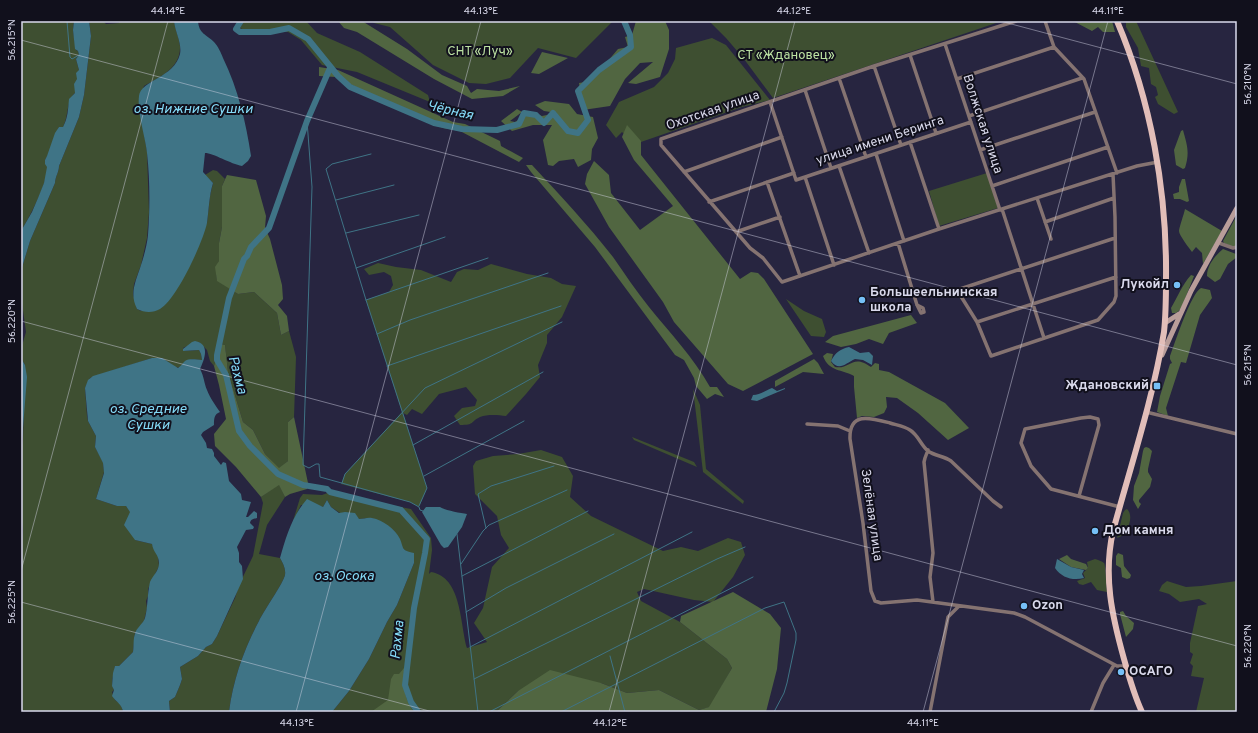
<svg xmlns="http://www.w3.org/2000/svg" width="1258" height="733" font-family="Overpass,sans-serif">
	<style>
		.green { fill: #3e4f31 }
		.forest { fill: #516641 }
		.water { fill: #3f7486 }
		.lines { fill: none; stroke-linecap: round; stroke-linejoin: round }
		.stream { stroke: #3f7486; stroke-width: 1 }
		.river { stroke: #3f7486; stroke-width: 6 }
		.street { stroke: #857371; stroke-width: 3.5 }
		.secondary { stroke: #b99d9a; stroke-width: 5 }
		.primary { stroke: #e2beb9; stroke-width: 6 }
		.ticks { fill: none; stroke: #d9d9eb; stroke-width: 1; stroke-opacity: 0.45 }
		.poi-dot { fill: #76c0f7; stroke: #11101c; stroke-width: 1.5 }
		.labels { text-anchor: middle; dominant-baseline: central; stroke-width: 4; stroke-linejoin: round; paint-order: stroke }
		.park-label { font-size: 13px; fill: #bce1a2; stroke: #11101c }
		.street-label { font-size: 13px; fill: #d9d9eb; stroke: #11101c }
		.poi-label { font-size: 13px; font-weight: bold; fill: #d9d9eb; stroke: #11101c; text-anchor: start }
		.water-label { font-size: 14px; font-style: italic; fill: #85dcf9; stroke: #11101c }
		.neatline { fill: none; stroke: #d9d9eb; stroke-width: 1.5 }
		.ticks-label { font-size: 10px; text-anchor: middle; fill: #d9d9eb }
	</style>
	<rect width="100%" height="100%" fill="#272540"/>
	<path class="green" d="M21,21H74L73,30L76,50L78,51L79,55L76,59L79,70L75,93C66,101 69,116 63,127H59C53,138 51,151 45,160C45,162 47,164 47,166C49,181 29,218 21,231Z
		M89,21H103L106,24L119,23V21H174C175,29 179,37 180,46C181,68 160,77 144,86L139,101L147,152L149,212L147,238L141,265L134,284L133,294L137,309L141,311L207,223L210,196L213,183L205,175L213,170L217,171L225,179L222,186V227L219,243V261L216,270L217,280L238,294L254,292L277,313L281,335L289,331L296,357L294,417L288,422V461L279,469L265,454L253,430L243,422L228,372L225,345L221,344L214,366L210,361L207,350L199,342L190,345L183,348L185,351L199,350L201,354L202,360C192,359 186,358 181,368L175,367L162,358H152L90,378L85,388L87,416L88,421L96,436L95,447L103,462L104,472L96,499L117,506H126L130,511L135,540L152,544L158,556L159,566L148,589V596L146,601L147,608L144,621L135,633L133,652L119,666H115C114,674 110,682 114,690L112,692L115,700C120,703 122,706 123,712H21V553L23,530L21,514V453L23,438L25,365L21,358V349L26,332L21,296V271L30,241L55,183C55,177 59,172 59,166L79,117L84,95L91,36Z
		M244,21H306L317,33L360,52L428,95L430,102L357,72L322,65L301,40L288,32L244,30L240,28Z
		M372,21H613L576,58L538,48L510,78L486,84L469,83L433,65L390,27L374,23Z
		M709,21H1002L773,98L744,59L726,38Z
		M1126,21H1136L1178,112L1174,114L1158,104L1155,97L1158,95L1156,87L1151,84L1149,68L1141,66L1138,48L1126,27Z
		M712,38L726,45L770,100L742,107L641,142H633L622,132L616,138L606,125L619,102L654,87L668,73L675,59L676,48Z
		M987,173L998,208L939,226L929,191Z
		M378,263L396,267L421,270L451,282L457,272L464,269L478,270L491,264L527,274L551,278L562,284L576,286L562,317L547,335V343L538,365L540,377L526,394L506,416C498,415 488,414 480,417C470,422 475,425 460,425L454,416L462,408L475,406L477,400L466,387L439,394L422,414L412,409L407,415L403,413L427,488L419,507L410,502L341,484L345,474L402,412L366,300L389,292L393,285L391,276L384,272L369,275L364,269Z
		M786,299L804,311L822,319L826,332L824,337L811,336Z
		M693,389L700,405L706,469L744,501L743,504L703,472Z
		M632,437L694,462L697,467L634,440Z
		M541,450L562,457L573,476L570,497L591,516L663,551L681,547L698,551L728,538L741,542L745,555L733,577L713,602L694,600L644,589L637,592L641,601L680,622L727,659L732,668L710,707L699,710L659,690L627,693L601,683L518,691L496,712H332L349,691L369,659L387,622L397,605L414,563L407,552L401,547L399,539L394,531L372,518L359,519L340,513L331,507L327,500L323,507L316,505H301L293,521L300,498L303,494L322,495L330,492L366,501L379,503L411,509L431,538L432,550L429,574L431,572C462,577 460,624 467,648L487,642L474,623L483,608L492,567L509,548L501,535L497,516L475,494L473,466L476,461L493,456L518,454Z
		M279,484L285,497L267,525L259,554L280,558C283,563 286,569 285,575C284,582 263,612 259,621C244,649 233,680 229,712H170L169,701L175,697L180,685L182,679L180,667L198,656L206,647L212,644L217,636L235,598L239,585L253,556L263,503L261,497Z
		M1127,509C1135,516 1127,536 1117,538L1123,513L1125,510Z
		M1095,559C1098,560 1102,561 1104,563C1106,565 1106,587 1107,592L1097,590L1091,582L1083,585L1079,584L1077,581L1085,578L1083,573L1088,568L1087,562Z
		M1167,581L1186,587L1201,586L1237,581V712H1196L1204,678L1191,676L1193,666L1190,663L1193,654L1190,652V643L1198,606L1207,604L1199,599L1180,602L1169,594L1159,591L1162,585Z"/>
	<path class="forest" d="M338,21H362L407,49L442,75L467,86L471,93L477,89L499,91L520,86L503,96L472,99L434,79L357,32L344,28Z
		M636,21H665L669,30V49L660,77L636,84L628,83L653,62L640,63L625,79L610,106L583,110L579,83L591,81L618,49L628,47L625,37L632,35Z
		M1073,21H1112L1115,32H1103L1098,27L1092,31Z
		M542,52L568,58L539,74L531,73Z
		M319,67L338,70L453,122L465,124L500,141L501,146L523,158L519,162L460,131L443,128L414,116L336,77L319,76Z
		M545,101L569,104L577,114L593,117L598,138L592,149L591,160L578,167L574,159L559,161L553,166L548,165L543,140L552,125H533L512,131L501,121L517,109L522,112L510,121L515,122L531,112L542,116L557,113L544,111L535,105Z
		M627,125L641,141V155L740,279L751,272L758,273L764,279L813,354L743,391L728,384L674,322L663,302L609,227L585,184L587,174L594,161L609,175L611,193L640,230L673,206L634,160L622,137Z
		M1183,130C1187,145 1190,152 1185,168L1183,169L1176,165L1174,150L1181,131Z
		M526,165H532C560,195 588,225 613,257C625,274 636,291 649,307C670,333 693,357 710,387H717L724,397L715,394L707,399L696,386L694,378L684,360L675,355L595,247L531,172Z
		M227,175L256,180L266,216L265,228L270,239L282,285L283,299L278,305L287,316L289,331L281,335L277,313L254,292L238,294L217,281L215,267L219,261V243L222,227V186Z
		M1182,179H1185L1189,201L1187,202L1180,199H1174L1173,194L1179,192V187Z
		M1185,209L1222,231L1203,264L1202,253L1196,247L1192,252C1189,248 1179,235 1179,231C1179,228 1184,214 1185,209Z
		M1237,215V246L1233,247L1224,243L1223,241Z
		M1223,249L1236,254L1237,257L1228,264L1220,279L1215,282L1207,276C1207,265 1215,256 1223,249Z
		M1191,275L1194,276L1181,309L1176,313H1172L1171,308C1178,296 1182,285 1191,275Z
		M1201,288L1210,290L1212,298L1200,315L1186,363L1181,362L1166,408L1168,416L1157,412L1160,396L1170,364L1172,363L1170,359V356C1175,343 1191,293 1201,288Z
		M911,315L917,323L889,333L883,344L869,339L856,344L841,347L825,342L833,336Z
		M221,344L225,345L228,372L243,422L253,430L265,454L279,468L288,461V422L294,417L308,483L307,489L290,494L285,497L279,485L261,497L236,467L215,446L214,434L226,419L219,385L214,366Z
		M827,353L833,354L831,362L835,367C850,370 852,353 871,367L875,363L879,364V370L889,372L945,403L969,428L948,440L918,413L897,398L886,397L887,407L884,413L874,417L862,416L857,418L854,387V376C842,369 829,372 823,356Z
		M814,359L818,363L824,374L803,372L775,387V381Z
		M1146,447L1149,448L1152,451L1148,469V472L1152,479L1150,487L1139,500V502L1141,504L1138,509L1133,500L1134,486L1139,473L1143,451L1144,448Z
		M1118,553L1123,555L1124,566L1131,575L1130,578L1127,579L1122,577L1121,568L1116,565V556Z
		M1067,555L1071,559L1086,564L1088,568L1086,570L1071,567L1059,559Z
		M733,592L770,614L781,628L777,669L766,712H496L518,691L550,670L601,683L627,693L659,690L699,710L709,707L732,668L727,659L680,622L681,616Z
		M1123,611L1126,616L1134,623L1133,629L1126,637L1120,614V612Z
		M404,668C404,685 403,698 414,712H371L388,700L391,679L394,674H399Z"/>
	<path class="water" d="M74,21H89L91,36L84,95L79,117L59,166C59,172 55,177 55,183L30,241L21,271V231L32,212L38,198L44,183L47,167L45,164V160L47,156L55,133L59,127H63C68,118 68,109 69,99L75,93L74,84L77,79L76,73L79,70L76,59L79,55L78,51L75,49L73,30Z
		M174,21H198C199,34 206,34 214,42C218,46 221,53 223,58C238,89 246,122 251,156L248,161L242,166C231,164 213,153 205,153L203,172L213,183C209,196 209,209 207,223C203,242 177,299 160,309C153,313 145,313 137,309C129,293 136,281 141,265C144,256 147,245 148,235C150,208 150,180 147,153C145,135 137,113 139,96C141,80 174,78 180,54C182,43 175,32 174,21Z
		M195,341C211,344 204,360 200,369C204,376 204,383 207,390C210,398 216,406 220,412C214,414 214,419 214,425L203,432L201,435L206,443L207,448L212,449L214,453V456L221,465L223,462L226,463L229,481L241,494L242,500L251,502L246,517H248L254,511L257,513V518C253,519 251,519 250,523L254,527L253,529L246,530L237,547L239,553V562L242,566L243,579L217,636L212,644L206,647L198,656L180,667L182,679L180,685L175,697L169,701L170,712H123C122,704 116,702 112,696L114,690L112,686L113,673L115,666H119L133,652C134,646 133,639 135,634C136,628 143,624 145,618C148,606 147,595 150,582C153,575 159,571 159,563C159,555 153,552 152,544L135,540L124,525L130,512L126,506H117L96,499L104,473L103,463L95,447L96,436L88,421L85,388L88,380L93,376L152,358H162L178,368C181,366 182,364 185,361C190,358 197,360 202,360L201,354L199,350L183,351V349L192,342Z
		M849,347L860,353L869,352L873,356L872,365L863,360L855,359C846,363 839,372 831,361C835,353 840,349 849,347Z
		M21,358L25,365L27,377L21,453Z
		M772,388L777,391L785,388V389L757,401L751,400L753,395C760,395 766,390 772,388Z
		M307,499L323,507L327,500L331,507L339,513L345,512L355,513L359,519C363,519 368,517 372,518C383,520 395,529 400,539C404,549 401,550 414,553V563L397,605L387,622L369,659L349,691L332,712H229C233,680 244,649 259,621C263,612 284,582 285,575C286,569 283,563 280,558C286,537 292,516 307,499Z
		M426,507H440C444,510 460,513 467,514L462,527L448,547L444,548L441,545L422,512Z
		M1057,559L1071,567L1084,570L1082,574L1084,578C1073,581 1062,578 1055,568Z"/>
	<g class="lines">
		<path class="stream" d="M67,21L70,57L72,59L79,55
			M307,121L312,187L303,465L309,468L316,464H319L320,477L410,502L419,507L420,510L423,511
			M371,154L332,164L326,169L366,300L427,488L419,506
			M336,200L394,185
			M346,233L419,215
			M356,268L445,237
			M366,300L488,258
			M377,334L410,320L548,273
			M387,366L561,306
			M413,445L543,372
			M424,476L524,421
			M342,483L345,474L425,388L562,322
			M486,528L478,494L491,486L554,466
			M457,534L478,712
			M461,564L483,531L489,525L567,490
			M462,576L588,511
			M466,612L506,588L614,534
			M470,647L692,532
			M610,656L625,712
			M474,679L717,559L745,547
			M489,712L753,577
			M561,712L765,608L784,602L796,633V640L787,683L784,693L774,712"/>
		<path class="river" d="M241,21L236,29L240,32H270L289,28L308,39L338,76L350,87L434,123L462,129L497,130L519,124L524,113L536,115L544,123L553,113L568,131L578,133L588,120L578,91L599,70L631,47L630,35L624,21
			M330,68L307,121L269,228L251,247L247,256L244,259L229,298L217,355V360L226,375L239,431L250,446L278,474L303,485L327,489L330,492L401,510L427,539L425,553L414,608L405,685L411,702L418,712"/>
		<path class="street" d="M1016,21L874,66L661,139V145L750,248L763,258L782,282L939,229L1137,166L1158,162
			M1045,21L1054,47L1084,79L1117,173
			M945,44L1000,210
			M910,55L936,133
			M874,66L901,145
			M839,78L866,157
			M957,79L1054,47
			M805,90L831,168
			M770,102L796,180L971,122
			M969,116L1082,78
			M910,142L939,229
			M980,150L1095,112
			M876,154L904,241
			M839,166L869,253
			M684,172L782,137
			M1113,174L1115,217L1116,296L1114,302L1098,320L991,356L977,322L957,290L1115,238
			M805,177L834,265
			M767,182L800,276
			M992,186L1108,147
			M1037,198L1051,239
			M709,202L794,173
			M1002,209L1044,338
			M1045,222L1114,198
			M736,232L780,217
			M898,243L917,305L921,313L924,312L923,308L917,305
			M1219,243L1233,248L1237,247
			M977,322L1116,277
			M1146,412L1237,434
			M807,424L838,426L850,431
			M928,450L925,458L924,462L933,553L930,577L933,602
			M1079,496L1099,425L1098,419L1090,417L1081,418L1025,429L1021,443L1031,466L1051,489L1120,507
			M1001,507L993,501L951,461C944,456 935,456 928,451C921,445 918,435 910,430C904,426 896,425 890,423C871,418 849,411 850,439L863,523L871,591L875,601L881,603L917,600L1014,613L1025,617L1117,666H1126
			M930,712L948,617L959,606
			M1091,712L1103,683L1114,665"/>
		<path class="secondary" d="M1165,323L1179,314
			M1162,355L1191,291L1237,208"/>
		<path class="primary" d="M1117,21C1151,101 1167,191 1166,278C1166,296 1166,314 1164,332C1153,399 1131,465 1113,531C1103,576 1112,616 1124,659C1129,677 1134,695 1142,712"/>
	</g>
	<path class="ticks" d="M1000,21L1237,84M21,40L1237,365M21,321L1237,646M21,571L168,21M21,602L433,712M296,712L481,21M609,712L795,21M923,712L1108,21M1236,712L1237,708"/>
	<g class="poi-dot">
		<circle cx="1177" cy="285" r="4"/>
		<circle cx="862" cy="300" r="4"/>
		<rect x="1153" y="382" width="8" height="8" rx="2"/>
		<circle cx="1095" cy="531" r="4"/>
		<circle cx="1024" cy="606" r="4"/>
		<circle cx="1121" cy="672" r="4"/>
	</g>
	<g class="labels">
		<g class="park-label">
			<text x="480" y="52">СНТ «Луч»</text>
			<text x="786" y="56">СТ «Ждановец»</text>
		</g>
		<g class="street-label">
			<text transform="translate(713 111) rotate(-19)">Охотская улица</text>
			<text transform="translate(982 124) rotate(72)">Волжская улица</text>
			<text transform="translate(880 141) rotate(-18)">улица имени Беринга</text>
			<text transform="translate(871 515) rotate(82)">Зелёная улица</text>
		</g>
		<g class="poi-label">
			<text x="1169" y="285" text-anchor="end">Лукойл</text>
			<text x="870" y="293">Большеельнинская<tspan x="870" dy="15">школа</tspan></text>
			<text x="1149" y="386" text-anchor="end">Ждановский</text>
			<text x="1103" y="531">Дом камня</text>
			<text x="1032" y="606">Ozon</text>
			<text x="1129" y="672">ОСАГО</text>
		</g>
		<g class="water-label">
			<text x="193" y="109">оз. Нижние Сушки</text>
			<text transform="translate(450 111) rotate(13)">Чёрная</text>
			<text transform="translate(237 375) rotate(75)">Рахма</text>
			<text x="148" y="409">оз. Средние<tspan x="148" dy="16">Сушки</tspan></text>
			<text x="344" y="576">оз. Осока</text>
			<text transform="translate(398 640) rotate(-84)">Рахма</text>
		</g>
	</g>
	<rect width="1258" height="733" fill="none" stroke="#11101c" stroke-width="44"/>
	<rect x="22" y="22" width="1214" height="689" class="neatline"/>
	<g class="ticks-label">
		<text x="168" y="14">44.14°E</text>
		<text x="481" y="14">44.13°E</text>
		<text x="794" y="14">44.12°E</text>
		<text x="1108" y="14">44.11°E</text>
		<text transform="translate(11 40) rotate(-90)" y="4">56.215°N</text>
		<text transform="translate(1247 84) rotate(-90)" y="4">56.210°N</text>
		<text transform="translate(11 321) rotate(-90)" y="4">56.220°N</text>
		<text transform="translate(1247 365) rotate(-90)" y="4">56.215°N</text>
		<text transform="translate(11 602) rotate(-90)" y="4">56.225°N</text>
		<text transform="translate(1247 646) rotate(-90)" y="4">56.220°N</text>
		<text x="297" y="726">44.13°E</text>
		<text x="610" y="726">44.12°E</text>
		<text x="923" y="726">44.11°E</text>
	</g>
</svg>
